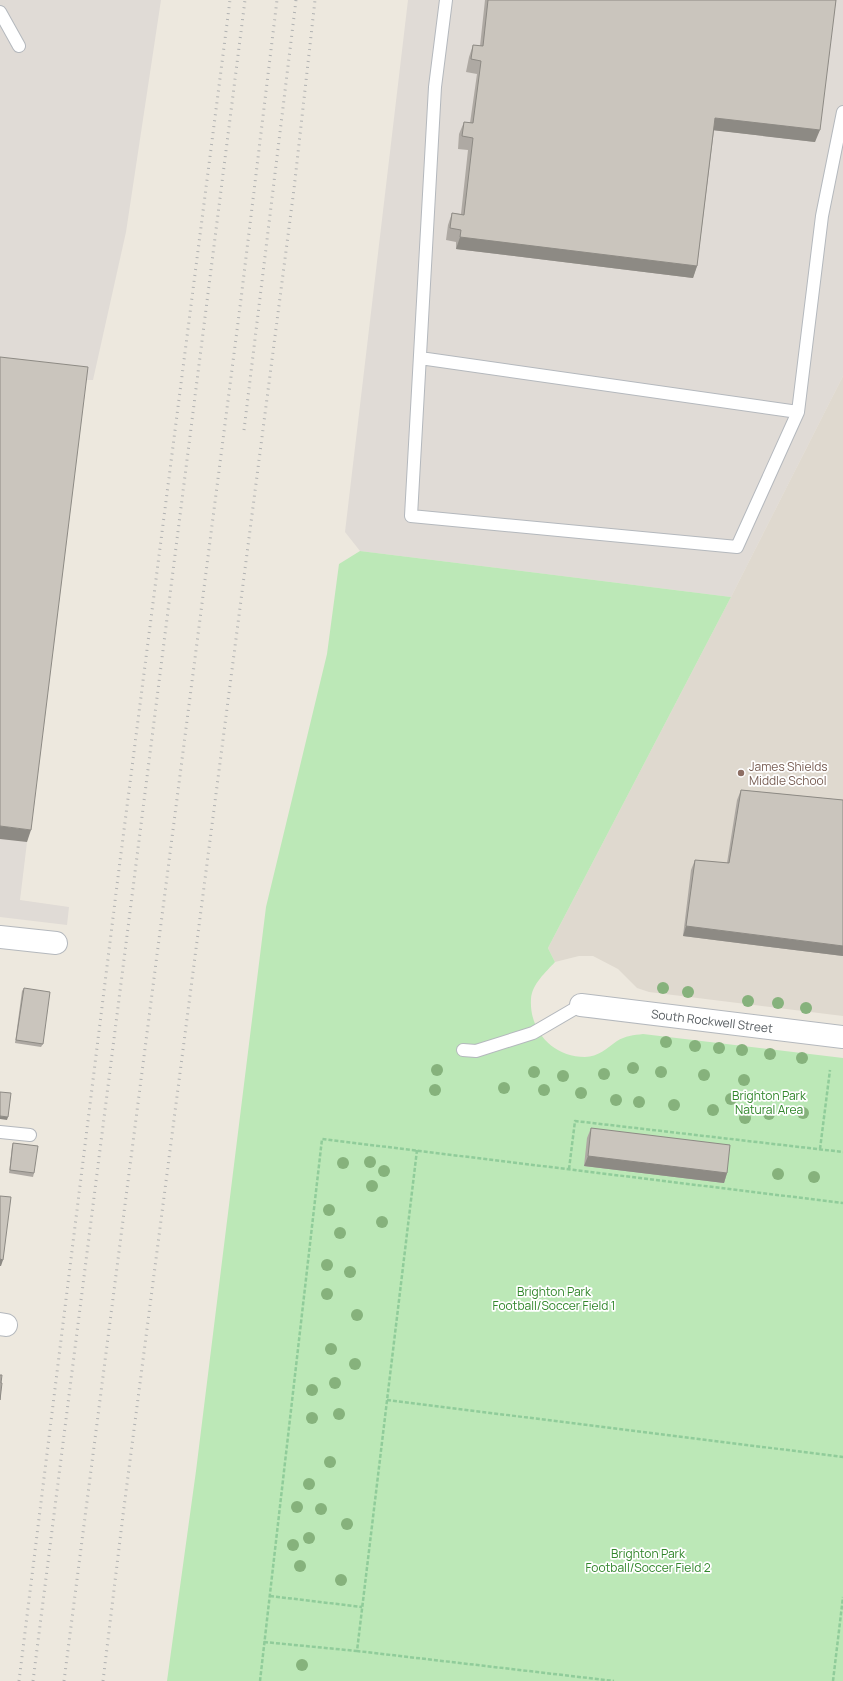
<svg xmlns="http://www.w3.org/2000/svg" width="843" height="1681" font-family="Manrope,sans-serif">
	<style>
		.industrial { fill: #e0dbd6 }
		.education { fill: #dfd9cf }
		.green { fill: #bce8b7 }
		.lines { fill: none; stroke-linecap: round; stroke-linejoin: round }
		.lane-casing { stroke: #b4b8bd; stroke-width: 14 }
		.street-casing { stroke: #b4b8bd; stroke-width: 24 }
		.path { stroke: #90cc9a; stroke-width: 2.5; stroke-dasharray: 4 2; stroke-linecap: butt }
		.lane { stroke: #fff; stroke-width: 12 }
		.street { stroke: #fff; stroke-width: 22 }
		.rail { stroke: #b1b2b2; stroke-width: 3; stroke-dasharray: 1 5; stroke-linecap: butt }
		.tree { fill: #86b27c }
		.wall { fill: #aea9a3 }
		.shaded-wall { fill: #8d8a84 }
		.building { fill: #cac5bd; stroke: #8d8a84 }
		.education-dot { fill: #8d6e63; stroke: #fff; stroke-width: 1.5 }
		.labels { text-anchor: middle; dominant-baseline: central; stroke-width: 3.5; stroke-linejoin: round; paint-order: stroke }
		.education-label { font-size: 12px; fill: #785e54; stroke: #fff; text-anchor: start }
		.street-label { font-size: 12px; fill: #575d61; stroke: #fff }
		.park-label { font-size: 12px; fill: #31862b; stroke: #fff }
	</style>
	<rect width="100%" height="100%" fill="#ede8de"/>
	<path class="industrial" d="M0,0H161L126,232L93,380H83L20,900L69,907L67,925L0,917Z
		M408,0H843V376L731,597L360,551L345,532Z"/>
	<path class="education" d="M843,376V1016L649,992L637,988L618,969L593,956H579L555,962L548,948L731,597Z"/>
	<path class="green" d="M360,551L731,597L548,948L555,962C546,972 532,984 531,999C529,1031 553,1057 585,1057C598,1057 607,1048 617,1041C625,1036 634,1035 643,1034L843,1058V1681H167L196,1471L266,907L327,654L339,564Z"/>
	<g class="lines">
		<g class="lane-casing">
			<path id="lane" d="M446,0L435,87L411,516L737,547L798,412L822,216L843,112
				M0,12L19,46
				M420,358L798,412
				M463,1050L476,1051L533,1033L581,1005
				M0,1132L30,1135"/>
		</g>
		<g class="street-casing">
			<path id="street" d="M0,937L56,943
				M581,1005L843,1037
				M0,1324L6,1325"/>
		</g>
		<path class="path" d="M820,1149L830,1070
			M417,1150L357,1651L614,1681
			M569,1169L575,1121L843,1152
			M387,1400L843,1457
			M270,1596L362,1607
			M264,1642L357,1651
			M260,1681L322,1139L843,1203
			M833,1681L843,1597"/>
		<use href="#lane" class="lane"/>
		<use href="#street" class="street"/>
		<path class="rail" d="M244,430L296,0
			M19,1681L119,869L230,0
			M33,1681L245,0
			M64,1681L241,299L277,0
			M103,1681L123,1515L294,189L315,0"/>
	</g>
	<g class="tree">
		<circle cx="663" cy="988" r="6"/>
		<circle cx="688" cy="992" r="6"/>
		<circle cx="748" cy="1001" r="6"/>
		<circle cx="778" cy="1003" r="6"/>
		<circle cx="806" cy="1008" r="6"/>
		<circle cx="666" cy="1042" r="6"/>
		<circle cx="695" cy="1046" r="6"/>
		<circle cx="719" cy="1048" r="6"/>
		<circle cx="742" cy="1050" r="6"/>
		<circle cx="770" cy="1054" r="6"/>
		<circle cx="802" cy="1058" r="6"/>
		<circle cx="633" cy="1068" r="6"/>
		<circle cx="437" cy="1070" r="6"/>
		<circle cx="534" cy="1072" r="6"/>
		<circle cx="661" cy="1072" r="6"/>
		<circle cx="604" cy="1074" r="6"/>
		<circle cx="704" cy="1075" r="6"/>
		<circle cx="563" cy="1076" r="6"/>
		<circle cx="744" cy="1080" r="6"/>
		<circle cx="504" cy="1088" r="6"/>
		<circle cx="435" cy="1090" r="6"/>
		<circle cx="544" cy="1090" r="6"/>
		<circle cx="581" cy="1093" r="6"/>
		<circle cx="731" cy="1099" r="6"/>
		<circle cx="616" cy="1100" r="6"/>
		<circle cx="639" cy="1102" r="6"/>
		<circle cx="674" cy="1105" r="6"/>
		<circle cx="713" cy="1110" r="6"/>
		<circle cx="803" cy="1113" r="6"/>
		<circle cx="769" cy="1114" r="6"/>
		<circle cx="745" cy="1118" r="6"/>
		<circle cx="370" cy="1162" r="6"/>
		<circle cx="343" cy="1163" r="6"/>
		<circle cx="384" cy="1171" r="6"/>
		<circle cx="778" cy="1174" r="6"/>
		<circle cx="814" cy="1177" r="6"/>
		<circle cx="372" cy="1186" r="6"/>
		<circle cx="329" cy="1210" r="6"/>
		<circle cx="382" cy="1222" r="6"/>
		<circle cx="340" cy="1233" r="6"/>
		<circle cx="327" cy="1265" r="6"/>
		<circle cx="350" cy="1272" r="6"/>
		<circle cx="327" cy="1294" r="6"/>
		<circle cx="357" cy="1315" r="6"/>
		<circle cx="331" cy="1349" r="6"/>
		<circle cx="355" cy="1364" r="6"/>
		<circle cx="335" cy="1383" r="6"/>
		<circle cx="312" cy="1390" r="6"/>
		<circle cx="339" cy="1414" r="6"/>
		<circle cx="312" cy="1418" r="6"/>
		<circle cx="330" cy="1462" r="6"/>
		<circle cx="309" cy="1484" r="6"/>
		<circle cx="297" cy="1507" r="6"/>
		<circle cx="321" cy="1509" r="6"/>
		<circle cx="347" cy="1524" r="6"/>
		<circle cx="309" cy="1538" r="6"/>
		<circle cx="293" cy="1545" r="6"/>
		<circle cx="300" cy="1566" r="6"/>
		<circle cx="341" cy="1580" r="6"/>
		<circle cx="302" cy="1665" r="6"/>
	</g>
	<path class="wall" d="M485,0H836L815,142L714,130L697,266L693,278L456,249V242L446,240L448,225L452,213L461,214L468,150L458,149L459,134L464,122L470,123L477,74L466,72L469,57L473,45L480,46Z
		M741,790L843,800V956L683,936L691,870L695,860L727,863L737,800Z
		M24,988L43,1044L41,1047L15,1043L22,991Z
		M591,1128L727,1173L724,1183L584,1166L587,1138Z
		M13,1143L34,1173L33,1177L9,1173L12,1146Z"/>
	<path class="shaded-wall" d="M715,118L820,130L815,142L711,130Z
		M460,237L697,266L693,278L456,249Z
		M0,826L31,830L27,842L0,839Z
		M686,926L843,946V956L683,936Z
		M0,1116L8,1117L7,1120L0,1119Z
		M588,1156L727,1173L724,1183L584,1166Z
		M0,1259L3,1260L1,1266H0Z"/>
	<path class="building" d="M488,0H836L820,130L715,118L697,266L460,237L461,230L450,228L452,213L464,215L473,138L462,136L464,122L473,123L481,61L471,59L473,45L483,46Z
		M0,357L88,367L31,830L0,826Z
		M741,790L843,800V946L686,926L695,860L729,863Z
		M24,988L50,992L43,1044L16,1040Z
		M0,1092L11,1093L8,1117L0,1116Z
		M591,1128L730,1145L727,1173L588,1156Z
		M13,1143L38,1146L34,1173L10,1170Z
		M0,1196L11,1197L3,1260L0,1259Z
		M0,1375H2L1,1383H2L0,1400Z"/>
	<circle class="education-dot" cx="741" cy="773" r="4"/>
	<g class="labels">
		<g class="education-label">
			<text x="749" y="766">James Shields<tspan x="749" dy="14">Middle School</tspan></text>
		</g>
		<g class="street-label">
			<text transform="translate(712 1021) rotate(7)">South Rockwell Street</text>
		</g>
		<g class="park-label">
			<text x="769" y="1095">Brighton Park<tspan x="769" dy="14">Natural Area</tspan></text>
			<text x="554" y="1291">Brighton Park<tspan x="554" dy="14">Football/Soccer Field 1</tspan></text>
			<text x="648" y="1553">Brighton Park<tspan x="648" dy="14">Football/Soccer Field 2</tspan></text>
		</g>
	</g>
</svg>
